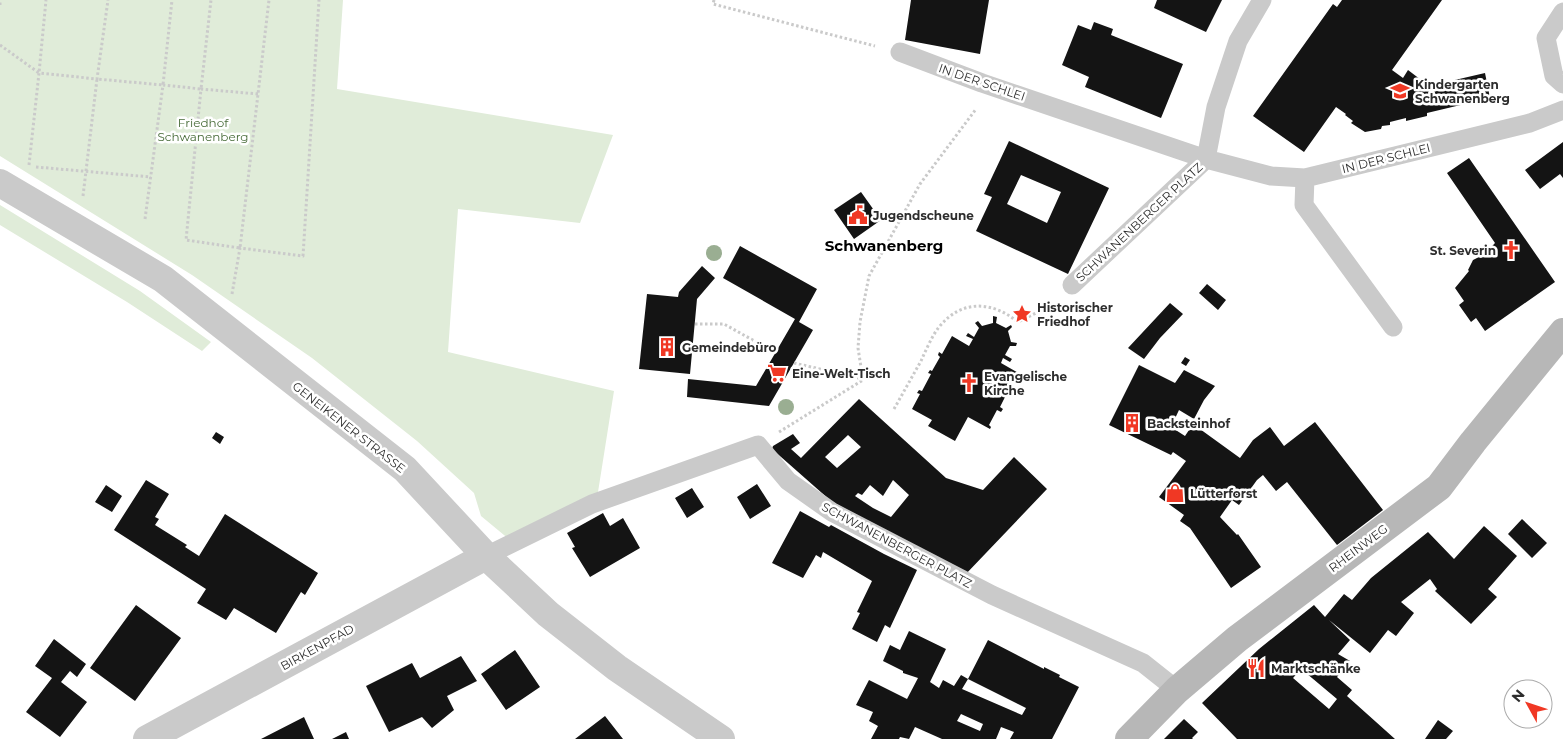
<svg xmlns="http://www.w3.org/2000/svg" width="1563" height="739" font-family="Montserrat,sans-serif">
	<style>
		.green { fill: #e0ecd9 }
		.building { fill: #141414; fill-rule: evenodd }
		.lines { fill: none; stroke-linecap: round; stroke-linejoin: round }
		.path { stroke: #cacaca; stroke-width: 3; stroke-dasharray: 2.5 2.5; stroke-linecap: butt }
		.service { stroke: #cacaca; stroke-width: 19 }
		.minor { stroke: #cacaca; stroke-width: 28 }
		.tertiary { stroke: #cacaca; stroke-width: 28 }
		.secondary { stroke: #b7b7b7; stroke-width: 28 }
		.tree { fill: #9aae92 }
		.labels { text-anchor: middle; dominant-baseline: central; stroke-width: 5; stroke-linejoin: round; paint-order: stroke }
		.street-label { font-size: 12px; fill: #2d2d2d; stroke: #fff }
		.poi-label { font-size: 12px; font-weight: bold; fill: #2d2d2d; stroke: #fff; text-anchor: start }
		.park-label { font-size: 12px; fill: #476b38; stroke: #fff }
		.quarter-label { font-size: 15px; font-weight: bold; fill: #000; stroke: #fff }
	</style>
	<rect width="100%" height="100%" fill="#fff"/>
	<path class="green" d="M0,0H343L337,89L613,135L580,223L458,209L448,352L614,391L595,511L516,545L481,516L474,493L417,441L312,358L192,275L0,156Z
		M0,205L140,291L211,342L202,351L127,302L0,225Z"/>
	<path class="building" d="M911,0H989L980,54L905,40Z
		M1157,0H1222L1206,32L1154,8Z
		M1342,0H1442L1392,70L1403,78L1408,70L1429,86L1485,73L1490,98L1427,113V116L1406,121V118L1390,122V125L1382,126L1381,129L1365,132L1351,123L1353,121L1345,115L1346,114L1336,107L1304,152L1253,116L1333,4L1337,7Z
		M1094,22L1113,29L1111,35L1183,64L1161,118L1085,87L1089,77L1062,65L1078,25L1091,30Z
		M1009,141L1109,188L1068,274L976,231L992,197L984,194ZM1021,175L1061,192L1047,223L1007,204Z
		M1563,142V178L1560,174L1540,189L1525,170Z
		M1469,158L1555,282L1485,331L1476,318L1471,322L1459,305L1464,301L1455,288L1469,271L1468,270L1473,260L1479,257L1481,258L1495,243L1447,173Z
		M861,192L881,220L854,239L834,210Z
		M740,246L817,289L799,322L813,330L769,406L687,397L688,379L756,386L795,319L723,278Z
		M702,266L715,278L697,299L690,374L639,369L647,294L678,297L679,292Z
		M1207,284L1226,300L1218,310L1199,293Z
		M1170,303L1183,314L1160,338L1144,359L1128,348Z
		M993,316L997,317L996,323L1006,328L1011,325L1012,327L1008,331L1011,342L1017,343L1016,346H1010L1005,355L1012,359L1010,362L1003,358L1001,363L1020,374L1018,377L1016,376L1009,390L1012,392L1010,395L1007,393L1000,407L1003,409L1001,412L997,410L989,425L991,427L990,429L968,417L955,441L928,426L932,420L912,409L920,394L917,393L919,390L922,391L931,374L928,373L930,370L932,371L940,357L938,355L939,352L942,354L952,336L969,346L973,339L966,336L968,333L974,337L979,328L975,323L978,321L982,326L993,323Z
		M1185,357L1190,360L1186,366L1181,363Z
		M1139,365L1175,383L1184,370L1215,386L1204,400L1194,419L1179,410L1171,427L1185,436L1193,424L1240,458L1253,440L1270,427L1284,446L1315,422L1383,510L1337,545L1287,482L1276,491L1263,475L1257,480L1239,505L1232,500L1220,517L1237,535L1238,534L1261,567L1231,588L1190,528L1180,521L1184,515L1159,497L1186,461L1173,452L1171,455L1109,425Z
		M859,399L946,478L983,490L1014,457L1047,489L964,576L831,501L772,449L773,446L793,434L800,443L791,449L801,458ZM848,435L861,447L837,468L825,457ZM893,480L909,495L891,517L873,508L855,496L858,493L862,495L870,485L883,496Z
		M216,432L224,437L220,444L212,438Z
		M146,480L169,494L155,517L159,519L155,525L187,545L185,547L199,556L225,514L318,573L305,595L301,592L276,633L234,608L226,620L197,603L206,589L114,530Z
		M757,484L771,506L750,519L737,497Z
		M106,485L122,496L112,512L95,502Z
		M692,488L704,507L687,518L675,498Z
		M800,511L829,527L831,525L884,554L917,570L890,628L885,625L877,642L852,629L860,613L857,612L872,581L823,552L821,558L816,555L803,578L772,563Z
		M603,513L610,526L623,518L640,548L590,577L572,548L575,547L567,533Z
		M1522,519L1547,543L1532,558L1508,534Z
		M1484,526L1517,556L1488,589L1497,597L1471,624L1435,591L1437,589L1430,579L1401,602L1414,613L1396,636L1388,630L1370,653L1329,620L1350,640L1338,654L1350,661L1337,677L1352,690L1347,696L1395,739H1237L1202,703L1259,649L1314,605L1325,617L1344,594L1352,600L1371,578L1428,532L1454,559ZM1304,666L1309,670L1306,673L1337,699L1329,709L1293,678Z
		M136,605L181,638L135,701L90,668Z
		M909,631L946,649L930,682L939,688L943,680L954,686L961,675L968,679L962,689L1022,715L1026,708L968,679L988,640L1044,669V667L1060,675L1059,677L1079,687L1052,739H1010L1014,732L1001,727L996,739H942L915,727L909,739L900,737L899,739H871L878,726L869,721L873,712L856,705L869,680L907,699L918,678L903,673V671L883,661L890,645L900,650ZM961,714L983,724L980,731L957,721Z
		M54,639L86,664L77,677L70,671L61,682L87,702L60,737L26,712L52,678L35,666Z
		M515,650L540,687L506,710L481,674Z
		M461,656L477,681L447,696L454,710L432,728L422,717L389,732L366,686L412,663L420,678Z
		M605,716L623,739H575Z
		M304,717L314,739H261Z
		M1184,719L1198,732L1192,738L1193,739H1164Z
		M1438,720L1453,731L1446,739H1425Z
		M346,732L349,739H332Z"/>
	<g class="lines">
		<path class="path" d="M714,0L713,4L875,46
			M0,5V0
			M0,45L39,73L46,0
			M258,94L201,89L186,240L240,248L269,0
			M29,165L39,73L97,79L108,0
			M36,167L151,177
			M83,196L97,79L163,85L172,0
			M145,219L163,85L201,89L211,0
			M232,294L240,248L303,256L319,0
			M695,324H724L776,353
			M794,363L863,379
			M863,380L858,348L860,322L869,276L920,184L976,109
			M894,409C903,393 912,377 921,361C926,350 932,336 939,327C962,299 992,301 1018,322L1036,313L1052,301
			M779,432L863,380"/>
		<path class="service" d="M1563,12L1546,38L1554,76L1563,84
			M900,52L982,83L1206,159L1271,176L1305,178L1530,123L1563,110
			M1206,159L1216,107L1238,41L1262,0
			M1305,178L1304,205L1393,327
			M1072,285L1206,159
			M486,556L592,504L758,445L788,481L832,512L992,595L1143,663L1177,690"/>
		<path class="minor" d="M147,739L486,556"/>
		<path class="tertiary" d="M0,183L163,279L405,469L486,556L548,614L617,668L721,739"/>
		<path class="secondary" d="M1129,739L1177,690L1237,639L1439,487L1473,442L1563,332"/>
	</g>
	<g class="tree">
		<circle cx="714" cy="253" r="8"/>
		<circle cx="786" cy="407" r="8"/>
	</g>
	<defs>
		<g id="school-bare" transform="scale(1.5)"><path d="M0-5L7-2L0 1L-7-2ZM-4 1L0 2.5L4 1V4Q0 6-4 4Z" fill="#f03824" stroke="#fff" stroke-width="2.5" paint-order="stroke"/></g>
		<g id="civic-bare" transform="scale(1.5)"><path d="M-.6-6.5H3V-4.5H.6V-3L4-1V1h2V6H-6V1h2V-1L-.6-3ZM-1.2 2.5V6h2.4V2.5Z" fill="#f03824" stroke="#fff" stroke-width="2.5" paint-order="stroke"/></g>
		<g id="church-bare" transform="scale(1.5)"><path d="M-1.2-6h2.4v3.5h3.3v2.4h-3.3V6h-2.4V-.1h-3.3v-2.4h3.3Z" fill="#f03824" stroke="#fff" stroke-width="2.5" paint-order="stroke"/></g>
		<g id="sight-bare" transform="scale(1.5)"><path d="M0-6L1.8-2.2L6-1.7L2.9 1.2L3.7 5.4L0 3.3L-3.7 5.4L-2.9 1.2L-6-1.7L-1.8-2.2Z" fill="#f03824" stroke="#fff" stroke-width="2.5" paint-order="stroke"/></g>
		<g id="building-bare" transform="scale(1.5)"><path d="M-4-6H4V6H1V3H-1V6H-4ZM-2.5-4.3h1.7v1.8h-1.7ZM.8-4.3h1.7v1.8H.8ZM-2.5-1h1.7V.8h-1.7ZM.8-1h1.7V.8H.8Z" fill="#f03824" stroke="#fff" stroke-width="2.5" paint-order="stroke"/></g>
		<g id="supermarket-bare" transform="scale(1.5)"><path d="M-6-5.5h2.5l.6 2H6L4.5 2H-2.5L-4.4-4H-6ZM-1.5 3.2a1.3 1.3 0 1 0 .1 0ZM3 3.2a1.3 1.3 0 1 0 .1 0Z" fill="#f03824" stroke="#fff" stroke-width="2.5" paint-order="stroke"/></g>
		<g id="shop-bare" transform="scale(1.5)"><path d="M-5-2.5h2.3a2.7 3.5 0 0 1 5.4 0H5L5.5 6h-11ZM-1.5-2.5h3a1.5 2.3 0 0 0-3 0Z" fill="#f03824" stroke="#fff" stroke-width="2.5" paint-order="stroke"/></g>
		<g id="restaurant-bare" transform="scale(1.5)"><path d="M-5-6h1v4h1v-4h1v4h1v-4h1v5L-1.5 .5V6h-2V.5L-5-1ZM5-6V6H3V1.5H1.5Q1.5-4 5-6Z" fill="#f03824" stroke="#fff" stroke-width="2.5" paint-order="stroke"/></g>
	</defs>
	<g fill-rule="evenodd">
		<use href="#school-bare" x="1400" y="91"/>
		<use href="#civic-bare" x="858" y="215"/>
		<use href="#church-bare" x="1511" y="250"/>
		<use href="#sight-bare" x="1022" y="314"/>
		<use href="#building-bare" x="667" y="347"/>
		<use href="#supermarket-bare" x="777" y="373"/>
		<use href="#church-bare" x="969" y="383"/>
		<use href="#building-bare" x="1132" y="423"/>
		<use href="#shop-bare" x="1175" y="493"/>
		<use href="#restaurant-bare" x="1256" y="668"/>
	</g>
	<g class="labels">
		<g class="street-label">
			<text transform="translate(982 82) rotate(19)">IN DER SCHLEI</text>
			<text transform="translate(1386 158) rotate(-14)">IN DER SCHLEI</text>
			<text transform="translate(1139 222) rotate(-43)">SCHWANENBERGER PLATZ</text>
			<text transform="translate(349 427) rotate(38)">GENEIKENER STRASSE</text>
			<text transform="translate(897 545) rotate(28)">SCHWANENBERGER PLATZ</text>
			<text transform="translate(1358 548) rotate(-37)">RHEINWEG</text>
			<text transform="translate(317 647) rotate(-29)">BIRKENPFAD</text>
		</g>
		<g class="poi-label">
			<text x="1415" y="84">Kindergarten<tspan x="1415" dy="14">Schwanenberg</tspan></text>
			<text x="873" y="215">Jugendscheune</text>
			<text x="1496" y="250" text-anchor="end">St. Severin</text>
			<text x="1037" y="307">Historischer<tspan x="1037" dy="14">Friedhof</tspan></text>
			<text x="682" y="347">Gemeindebüro</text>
			<text x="792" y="373">Eine-Welt-Tisch</text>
			<text x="984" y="376">Evangelische<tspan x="984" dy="14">Kirche</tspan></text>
			<text x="1147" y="423">Backsteinhof</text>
			<text x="1190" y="493">Lütterforst</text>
			<text x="1271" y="668">Marktschänke</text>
		</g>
		<g class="park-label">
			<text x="203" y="122">Friedhof<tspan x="203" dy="14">Schwanenberg</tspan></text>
		</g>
		<g class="quarter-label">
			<text x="884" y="245">Schwanenberg</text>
		</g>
	</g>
	<g transform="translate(1528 704) rotate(310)"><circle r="24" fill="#ffffff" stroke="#ababab"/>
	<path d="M0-4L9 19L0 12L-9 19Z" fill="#f03824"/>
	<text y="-8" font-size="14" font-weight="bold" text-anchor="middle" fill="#2d2d2d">N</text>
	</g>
</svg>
